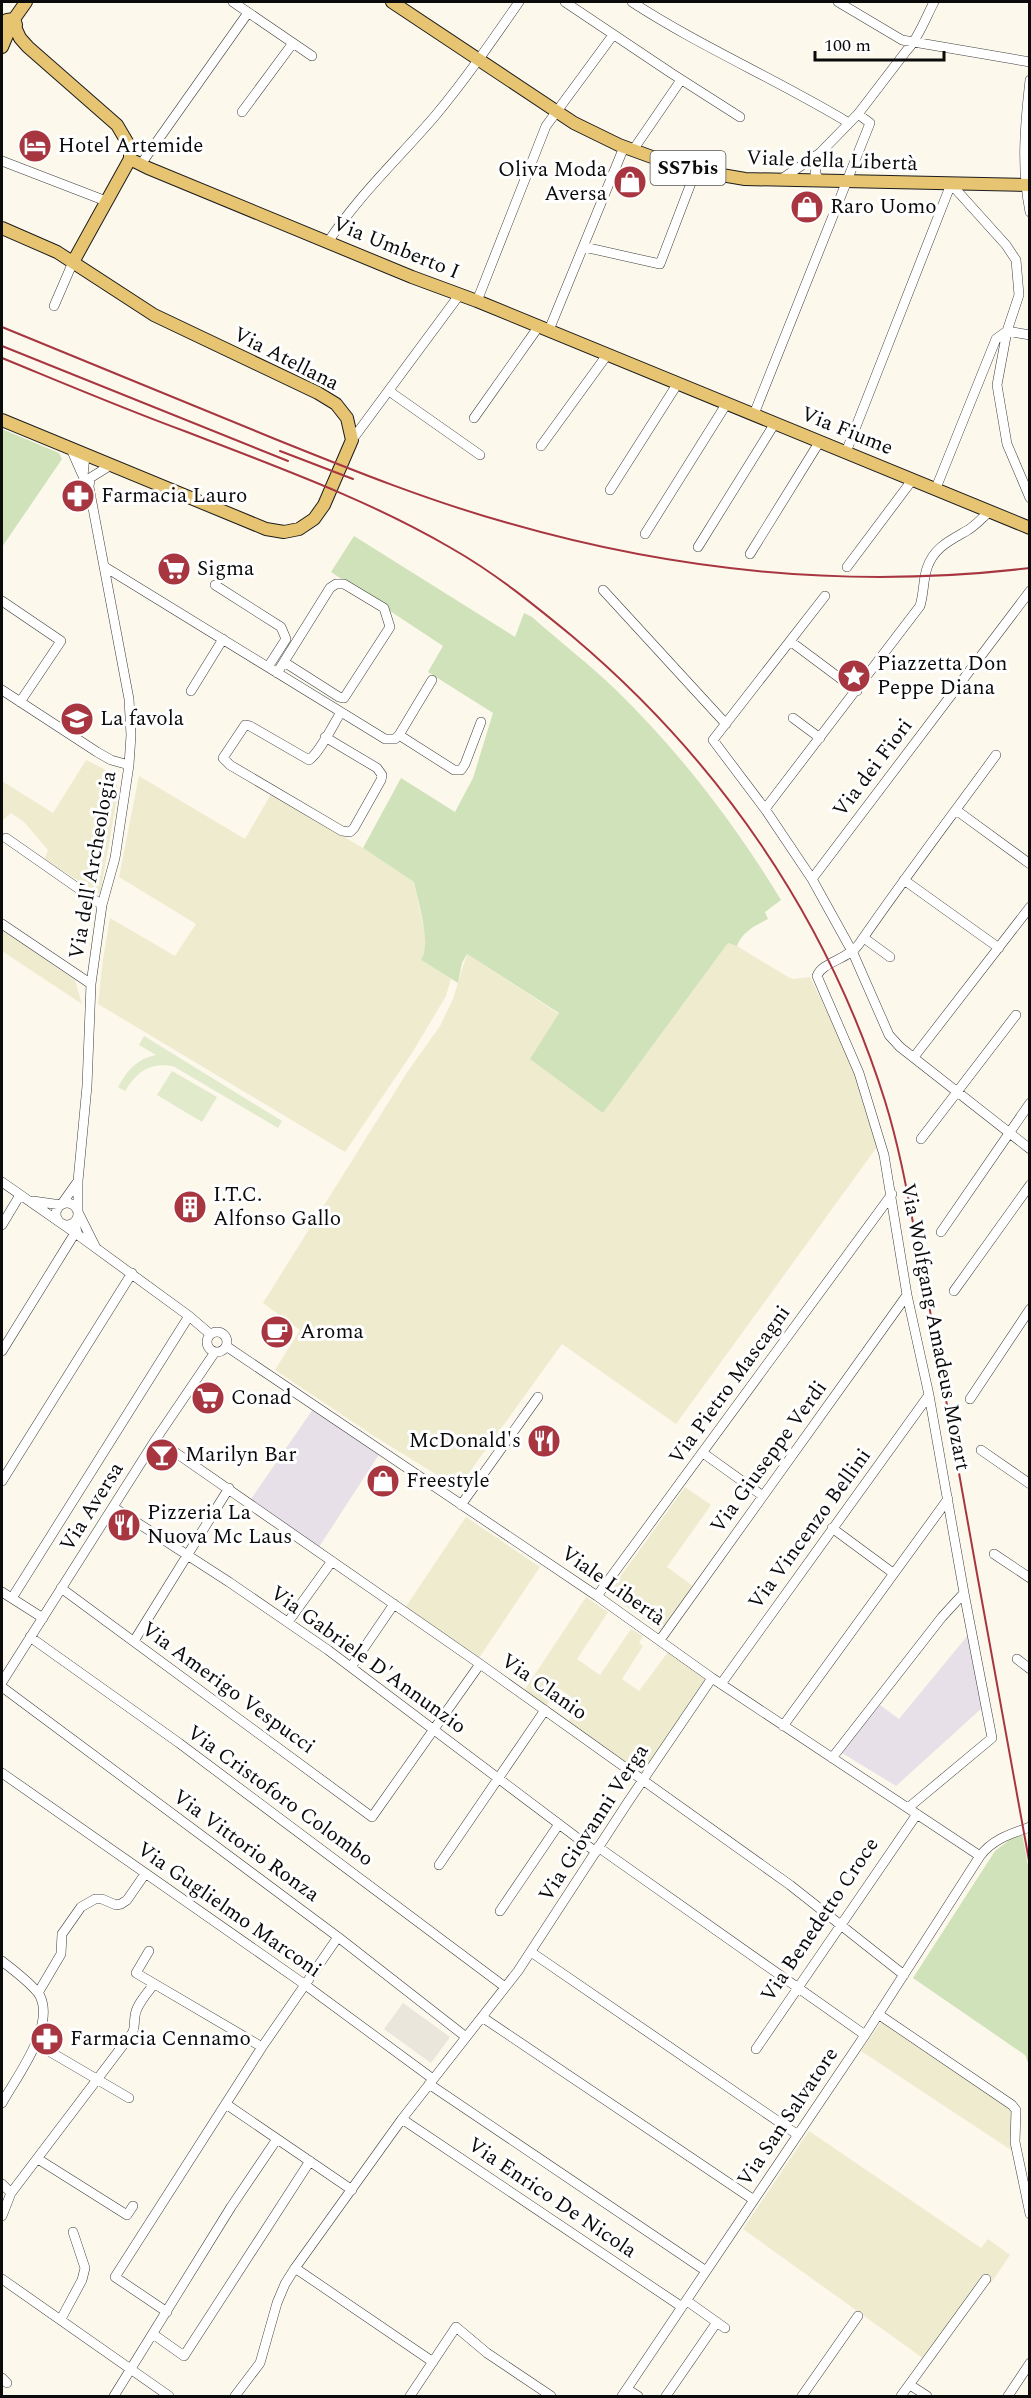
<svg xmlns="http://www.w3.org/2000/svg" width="1031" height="2398" font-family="Spectral,serif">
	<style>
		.industrial { fill: #e7e0e9 }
		.farmland { fill: #efebcf }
		.green { fill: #d0e2ba }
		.pitch { fill: #e1eacb }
		.plaza { fill: #ebe6dc }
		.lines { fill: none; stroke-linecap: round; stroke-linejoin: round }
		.minor-casing { stroke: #3e3e3e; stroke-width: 10 }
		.major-casing { stroke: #1c1c1c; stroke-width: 14 }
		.minor { stroke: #fff; stroke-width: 9 }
		.major { stroke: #e6c472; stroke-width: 12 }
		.rail { stroke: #a73641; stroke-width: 2 }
		.labels { text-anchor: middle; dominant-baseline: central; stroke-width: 6; stroke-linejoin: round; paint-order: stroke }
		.shield { fill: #fff; stroke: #545454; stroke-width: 1.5 }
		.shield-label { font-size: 20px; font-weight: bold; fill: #0b0b0b }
		.poi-label { font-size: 21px; fill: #0b0b0b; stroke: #fff; text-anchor: start }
		.street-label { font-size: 21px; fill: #0b0b0b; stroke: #fff }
	</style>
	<rect width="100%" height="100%" fill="#fcf8ec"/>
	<path class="industrial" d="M313,1409L380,1453L319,1547L251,1499Z
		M968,1635L982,1708L896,1786L842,1753L880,1705L899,1719Z"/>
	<path class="farmland" d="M86,760L116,775L118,792L100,895L48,861L45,858L48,850L24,822L11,813L2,821V781L53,813Z
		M139,776L245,839L271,794L363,848L414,882L425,934V955L421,960L451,979L446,996L412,1053L345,1152L98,1004L103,959L110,918L175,956L196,924L119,877Z
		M2,930L75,980L82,1004L2,951Z
		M728,943L737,946L788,977L793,979L810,977L855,1069L877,1147L676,1424L562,1344L458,1488L374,1436L275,1370L300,1330L263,1303L408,1071L440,1026L453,999L467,954L559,1014L603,1113Z
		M685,1487L711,1505L667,1567L693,1586L661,1631L608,1594Z
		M466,1517L540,1567L479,1658L405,1608Z
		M586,1597L608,1612L577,1659L600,1675L631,1629L643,1636L639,1643L643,1646L622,1679L639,1691L668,1652L708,1678L642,1773L568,1722L580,1703L558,1688L546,1706L524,1691Z
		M882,2021L1011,2110V2135L1014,2152L861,2051Z
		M809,2131L981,2248L988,2239L1010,2255L991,2283L983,2277L924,2359L743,2229Z"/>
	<path class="green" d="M2,429L59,453L62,459L2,547Z
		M354,536L515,637L524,613L532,617C559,641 589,664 615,689C679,751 735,824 781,900L765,912L768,919C756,925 742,932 737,946L728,943L603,1113L530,1059L559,1013L467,954L462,963L458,983L421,960C432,944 418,902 414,882L363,848L401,778L455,812L473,778L493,713L428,672L443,646L331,572Z
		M1022,1833L1030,1877L1029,2065L1025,2055L913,1978L995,1851L1012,1838Z"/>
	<path class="pitch" d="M144,1036L282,1121L278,1128L173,1066C149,1062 137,1072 125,1091L118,1087C127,1070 137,1059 156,1055L139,1045Z
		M172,1071L217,1097L202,1122L157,1095Z"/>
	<path class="plaza" d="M403,2003L450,2037L431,2063L384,2029Z"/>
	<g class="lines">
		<g class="minor-casing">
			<path id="minor" d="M233,2L312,56
				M565,2L671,73L740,117
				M632,2C701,47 778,80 849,123
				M838,2L902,40L1030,62
				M1030,80C1025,124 1021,168 1030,212
				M242,112L293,43
				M633,150L681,80
				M2,161L106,201
				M141,164L245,17
				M780,180L820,153L858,114L907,50C917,41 927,15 934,2
				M820,181L815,173L820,153
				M328,242C359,195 398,159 435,116C465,80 492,41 519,2
				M584,247L660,264L696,170
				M477,301L546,126L613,35
				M54,306L73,262
				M549,330L624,147
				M1007,331L1030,335
				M389,391L480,455
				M754,414L870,123L858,114
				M474,418L539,326
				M352,440L460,294
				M541,446L607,355
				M71,449L82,474
				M846,452L951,184L1006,245L1016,260L1019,295L1007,331L997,385L1007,444L1030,498
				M85,455L83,476L89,487L129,699L131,735L129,765L115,858L102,905L91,984L87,1086L78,1181V1212L96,1248
				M89,487L90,478L111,465
				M936,488L996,339L1007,331
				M610,490L678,383
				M645,534L727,403
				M698,547L775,423
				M750,554L820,441
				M105,567L385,739H395L399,735L432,680
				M847,567L913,479
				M215,585L281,627L286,639L268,667
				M603,590L726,724
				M825,596L713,740L765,809L812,879L853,953L889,1035L900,1047L1030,1149
				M2,601L61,641L20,702
				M790,641L857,691
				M277,673L330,588L336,584H344L384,608L390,627L344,698L339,697L284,662
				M2,690L97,752L111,760L129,765
				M191,691L223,639
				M793,718L820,738
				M399,735L454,770H461L465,764L481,722
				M325,737L377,768L382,775L381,780L354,828L350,832L342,831L230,765L223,758L245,725L250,726L309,760C320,752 333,725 341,712
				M765,809L920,606C924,593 923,580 927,568C934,547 951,540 968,530C976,525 983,517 990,511
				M956,810L1030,864
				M6,838L102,905
				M812,879L1030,591
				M904,880L999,948
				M2,924L91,984
				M864,938L890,957
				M914,1057L1030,907
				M921,1139L1016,1015
				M2,1182L78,1235
				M33,1201L61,1205L78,1181
				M56 1214a11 11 0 1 1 22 0a11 11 0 1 1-22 0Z
				M74,1222L78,1235L189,1316L210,1334
				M2,1225L20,1195
				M941,1232L1030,1103
				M954,1291L1030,1185
				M207 1342a10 10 0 1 1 20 0a10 10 0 1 1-20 0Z
				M226,1346L597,1596L712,1678L980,1856
				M2,1351L75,1233
				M970,1399L1030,1309
				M156,1439L480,1664L790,1885L904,1975
				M981,1450L1030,1484
				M703,1453L763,1496
				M2,1481L132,1273
				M461,1505L538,1397
				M113,1507L229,1582L328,1650L596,1852
				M832,1528L893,1573
				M994,1554L1030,1578
				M61,1588L372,1817L480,1664
				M2,1592L43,1618
				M597,1596L892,1194
				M12,1598L189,1316
				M288,1622L332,1561
				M30,1637L179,1743L505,1987
				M660,1640L907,1295
				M134,1641L229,1488
				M1017,1659L1030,1669
				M351,1667L394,1604
				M2,1682L156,1439L215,1352
				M721,1684L929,1395
				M2,1687L338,1937L466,2037
				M783,1726L948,1499
				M832,1758L942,1617L964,1593
				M2,1773L304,1984L433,2079
				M908,1808L992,1738L964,1593L929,1395L907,1295L884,1155L859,1073L817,976C822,962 849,959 859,944C903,880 950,818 996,755
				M598,1847L865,2035
				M439,1865L545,1710
				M500,1911L559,1824
				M149,1951L136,1973L262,2047
				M531,1952L798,2135
				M2,1961C12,1969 34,1985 40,1996C55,2027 17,2076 2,2103
				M38,1993L61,1954L62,1934L81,1907L95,1899H102L116,1905L121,1904L127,1900L145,1874
				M878,2014L1012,2105L1016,2110L1015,2142L1030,2214
				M482,2017L754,2200
				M35,2043L129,2098
				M756,2049L917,1814
				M429,2084L706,2271
				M226,2104L352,2190
				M402,2119L682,2307
				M38,2159L127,2215L133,2206
				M2,2184L11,2193L2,2216
				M11,2193L133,2032C135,2026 134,2022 135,2016C136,2005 147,1994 153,1985
				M295,2268L433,2362
				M2,2279L169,2396
				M687,2301L725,2328
				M167,2312L115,2277L262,2047L338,1937
				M61,2319L82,2280L85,2268L73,2232
				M153,2334L184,2356L310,2161
				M2,2378L7,2383
				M910,2385L927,2396
				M627,2389L638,2396
				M114,2396L231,2207L277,2139
				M235,2396L260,2363L277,2303L285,2284L295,2268L402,2119L518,1971L628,1802L712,1678
				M410,2396L456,2327L487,2353L551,2396
				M622,2396L865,2035L980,1856C993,1839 1010,1834 1030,1827
				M666,2396L717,2322
				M802,2396L858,2316
				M901,2396L986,2279
				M1008,2396L1030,2363"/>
		</g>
		<g class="major-casing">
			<path id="major" d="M392,2L574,123L619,145L663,161L704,172L745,179L1030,185
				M14,19L26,2
				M15,27L20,38L28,47L117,125L130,147V159L73,262
				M2,33L7,26V20L14,19L16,25L8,27
				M2,47L10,28
				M130,159L148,168L412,277L477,301L1030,528
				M2,228L57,252L154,315L318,393L336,404L347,418L352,440L324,505L314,519L299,529L284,532L266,529L2,420"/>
		</g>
		<use href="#minor" class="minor"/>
		<use href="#major" class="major"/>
		<path class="rail" d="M2,327C93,364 184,402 275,439C352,470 429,501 508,523C678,572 854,589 1030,568
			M2,346L288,461
			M2,358C63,383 124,409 187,432C277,467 367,499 451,548C495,573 533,604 572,636C719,760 827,917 885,1101C898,1143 906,1185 914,1228C928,1296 940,1365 952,1434C978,1578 1003,1722 1030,1866
			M280,451L353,479"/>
	</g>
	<defs>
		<g id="hotel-disc" transform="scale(1.725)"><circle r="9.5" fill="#a73641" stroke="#fff"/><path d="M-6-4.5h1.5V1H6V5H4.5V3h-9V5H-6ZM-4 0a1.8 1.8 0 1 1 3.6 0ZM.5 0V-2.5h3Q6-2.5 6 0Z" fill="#fff"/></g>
		<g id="shop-disc" transform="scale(1.725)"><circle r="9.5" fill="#a73641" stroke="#fff"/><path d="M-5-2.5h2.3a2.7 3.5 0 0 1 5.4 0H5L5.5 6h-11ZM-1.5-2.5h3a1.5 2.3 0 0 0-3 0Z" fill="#fff"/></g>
		<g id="pharmacy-disc" transform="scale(1.725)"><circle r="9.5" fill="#a73641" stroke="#fff"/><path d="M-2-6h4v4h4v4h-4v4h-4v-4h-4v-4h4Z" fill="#fff"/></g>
		<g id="supermarket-disc" transform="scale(1.725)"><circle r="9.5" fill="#a73641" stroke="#fff"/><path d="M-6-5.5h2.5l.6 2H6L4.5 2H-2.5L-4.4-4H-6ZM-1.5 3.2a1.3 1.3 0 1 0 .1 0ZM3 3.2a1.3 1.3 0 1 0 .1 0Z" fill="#fff"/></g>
		<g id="sight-disc" transform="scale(1.725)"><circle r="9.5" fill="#a73641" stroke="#fff"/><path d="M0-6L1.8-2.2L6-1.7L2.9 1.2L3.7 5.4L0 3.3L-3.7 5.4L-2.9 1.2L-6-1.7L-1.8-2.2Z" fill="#fff"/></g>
		<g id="school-disc" transform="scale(1.725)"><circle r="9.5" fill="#a73641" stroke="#fff"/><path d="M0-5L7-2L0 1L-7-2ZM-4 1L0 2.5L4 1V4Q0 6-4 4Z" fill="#fff"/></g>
		<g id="building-disc" transform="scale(1.725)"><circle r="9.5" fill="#a73641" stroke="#fff"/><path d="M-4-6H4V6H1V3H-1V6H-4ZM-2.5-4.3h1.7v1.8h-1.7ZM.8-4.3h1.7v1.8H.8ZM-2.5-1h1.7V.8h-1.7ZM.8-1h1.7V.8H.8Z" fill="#fff"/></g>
		<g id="cafe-disc" transform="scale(1.725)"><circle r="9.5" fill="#a73641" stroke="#fff"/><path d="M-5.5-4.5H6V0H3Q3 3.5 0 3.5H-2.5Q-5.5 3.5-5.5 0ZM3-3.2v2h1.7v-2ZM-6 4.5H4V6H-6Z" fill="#fff"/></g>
		<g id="restaurant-disc" transform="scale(1.725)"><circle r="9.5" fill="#a73641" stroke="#fff"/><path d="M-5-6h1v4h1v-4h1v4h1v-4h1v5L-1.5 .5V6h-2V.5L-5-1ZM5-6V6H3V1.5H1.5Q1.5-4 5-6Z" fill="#fff"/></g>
		<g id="bar-disc" transform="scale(1.725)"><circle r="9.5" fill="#a73641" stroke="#fff"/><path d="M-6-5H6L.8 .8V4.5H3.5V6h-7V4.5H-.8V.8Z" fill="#fff"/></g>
	</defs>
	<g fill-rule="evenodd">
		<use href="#hotel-disc" x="35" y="146"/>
		<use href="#shop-disc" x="630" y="182"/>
		<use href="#shop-disc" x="807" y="207"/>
		<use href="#pharmacy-disc" x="78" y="496"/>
		<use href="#supermarket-disc" x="174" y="569"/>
		<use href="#sight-disc" x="854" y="676"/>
		<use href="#school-disc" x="77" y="719"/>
		<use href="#building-disc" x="190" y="1207"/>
		<use href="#cafe-disc" x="277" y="1332"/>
		<use href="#supermarket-disc" x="208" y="1398"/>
		<use href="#restaurant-disc" x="544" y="1441"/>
		<use href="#bar-disc" x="162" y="1455"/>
		<use href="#shop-disc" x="383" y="1481"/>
		<use href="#restaurant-disc" x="124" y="1525"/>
		<use href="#pharmacy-disc" x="47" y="2039"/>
	</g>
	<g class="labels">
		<rect class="shield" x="650.5" y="151" width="75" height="34" rx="4.5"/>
		<g class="shield-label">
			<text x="688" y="168">SS7bis</text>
		</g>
		<g class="poi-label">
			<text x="58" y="146">Hotel Artemide</text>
			<text x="607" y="170" text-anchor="end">Oliva Moda<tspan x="607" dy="24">Aversa</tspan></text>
			<text x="830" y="207">Raro Uomo</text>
			<text x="101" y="496">Farmacia Lauro</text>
			<text x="197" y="569">Sigma</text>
			<text x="877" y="664">Piazzetta Don<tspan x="877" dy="24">Peppe Diana</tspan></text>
			<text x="100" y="719">La favola</text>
			<text x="213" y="1195">I.T.C.<tspan x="213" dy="24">Alfonso Gallo</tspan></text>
			<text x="300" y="1332">Aroma</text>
			<text x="231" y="1398">Conad</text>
			<text x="521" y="1441" text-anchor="end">McDonald's</text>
			<text x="185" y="1455">Marilyn Bar</text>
			<text x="406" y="1481">Freestyle</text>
			<text x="147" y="1513">Pizzeria La<tspan x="147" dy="24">Nuova Mc Laus</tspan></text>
			<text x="70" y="2039">Farmacia Cennamo</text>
		</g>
		<g class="street-label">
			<text transform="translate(832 161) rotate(2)">Viale della Libertà</text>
			<text transform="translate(396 248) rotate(22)">Via Umberto I</text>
			<text transform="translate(286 359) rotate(27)">Via Atellana</text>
			<text transform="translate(847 431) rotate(22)">Via Fiume</text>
			<text transform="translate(873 768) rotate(-53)">Via dei Fiori</text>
			<text transform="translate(93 865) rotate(-80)">Via dell'Archeologia</text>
			<text transform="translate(935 1327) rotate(79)">Via Wolfgang Amadeus Mozart</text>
			<text transform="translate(730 1385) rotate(-54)">Via Pietro Mascagni</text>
			<text transform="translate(769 1457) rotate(-54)">Via Giuseppe Verdi</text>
			<text transform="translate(92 1507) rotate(-58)">Via Aversa</text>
			<text transform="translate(810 1529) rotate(-54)">Via Vincenzo Bellini</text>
			<text transform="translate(613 1586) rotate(35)">Viale Libertà</text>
			<text transform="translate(368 1660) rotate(36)">Via Gabriele D'Annunzio</text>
			<text transform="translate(544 1687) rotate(35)">Via Clanio</text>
			<text transform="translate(228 1688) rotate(36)">Via Amerigo Vespucci</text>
			<text transform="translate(280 1796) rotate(36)">Via Cristoforo Colombo</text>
			<text transform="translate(594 1823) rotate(-57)">Via Giovanni Verga</text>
			<text transform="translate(246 1846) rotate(36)">Via Vittorio Ronza</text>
			<text transform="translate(229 1910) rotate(35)">Via Guglielmo Marconi</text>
			<text transform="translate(820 1920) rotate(-56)">Via Benedetto Croce</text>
			<text transform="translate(788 2117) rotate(-56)">Via San Salvatore</text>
			<text transform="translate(552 2198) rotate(34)">Via Enrico De Nicola</text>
		</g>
	</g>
	<rect width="1031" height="2398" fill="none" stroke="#0b0b0b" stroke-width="6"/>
	<path d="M815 51v9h129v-9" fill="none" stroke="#0b0b0b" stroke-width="3"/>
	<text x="824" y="51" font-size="18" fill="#0b0b0b" stroke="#ffffff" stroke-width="4.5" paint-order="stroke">100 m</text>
</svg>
